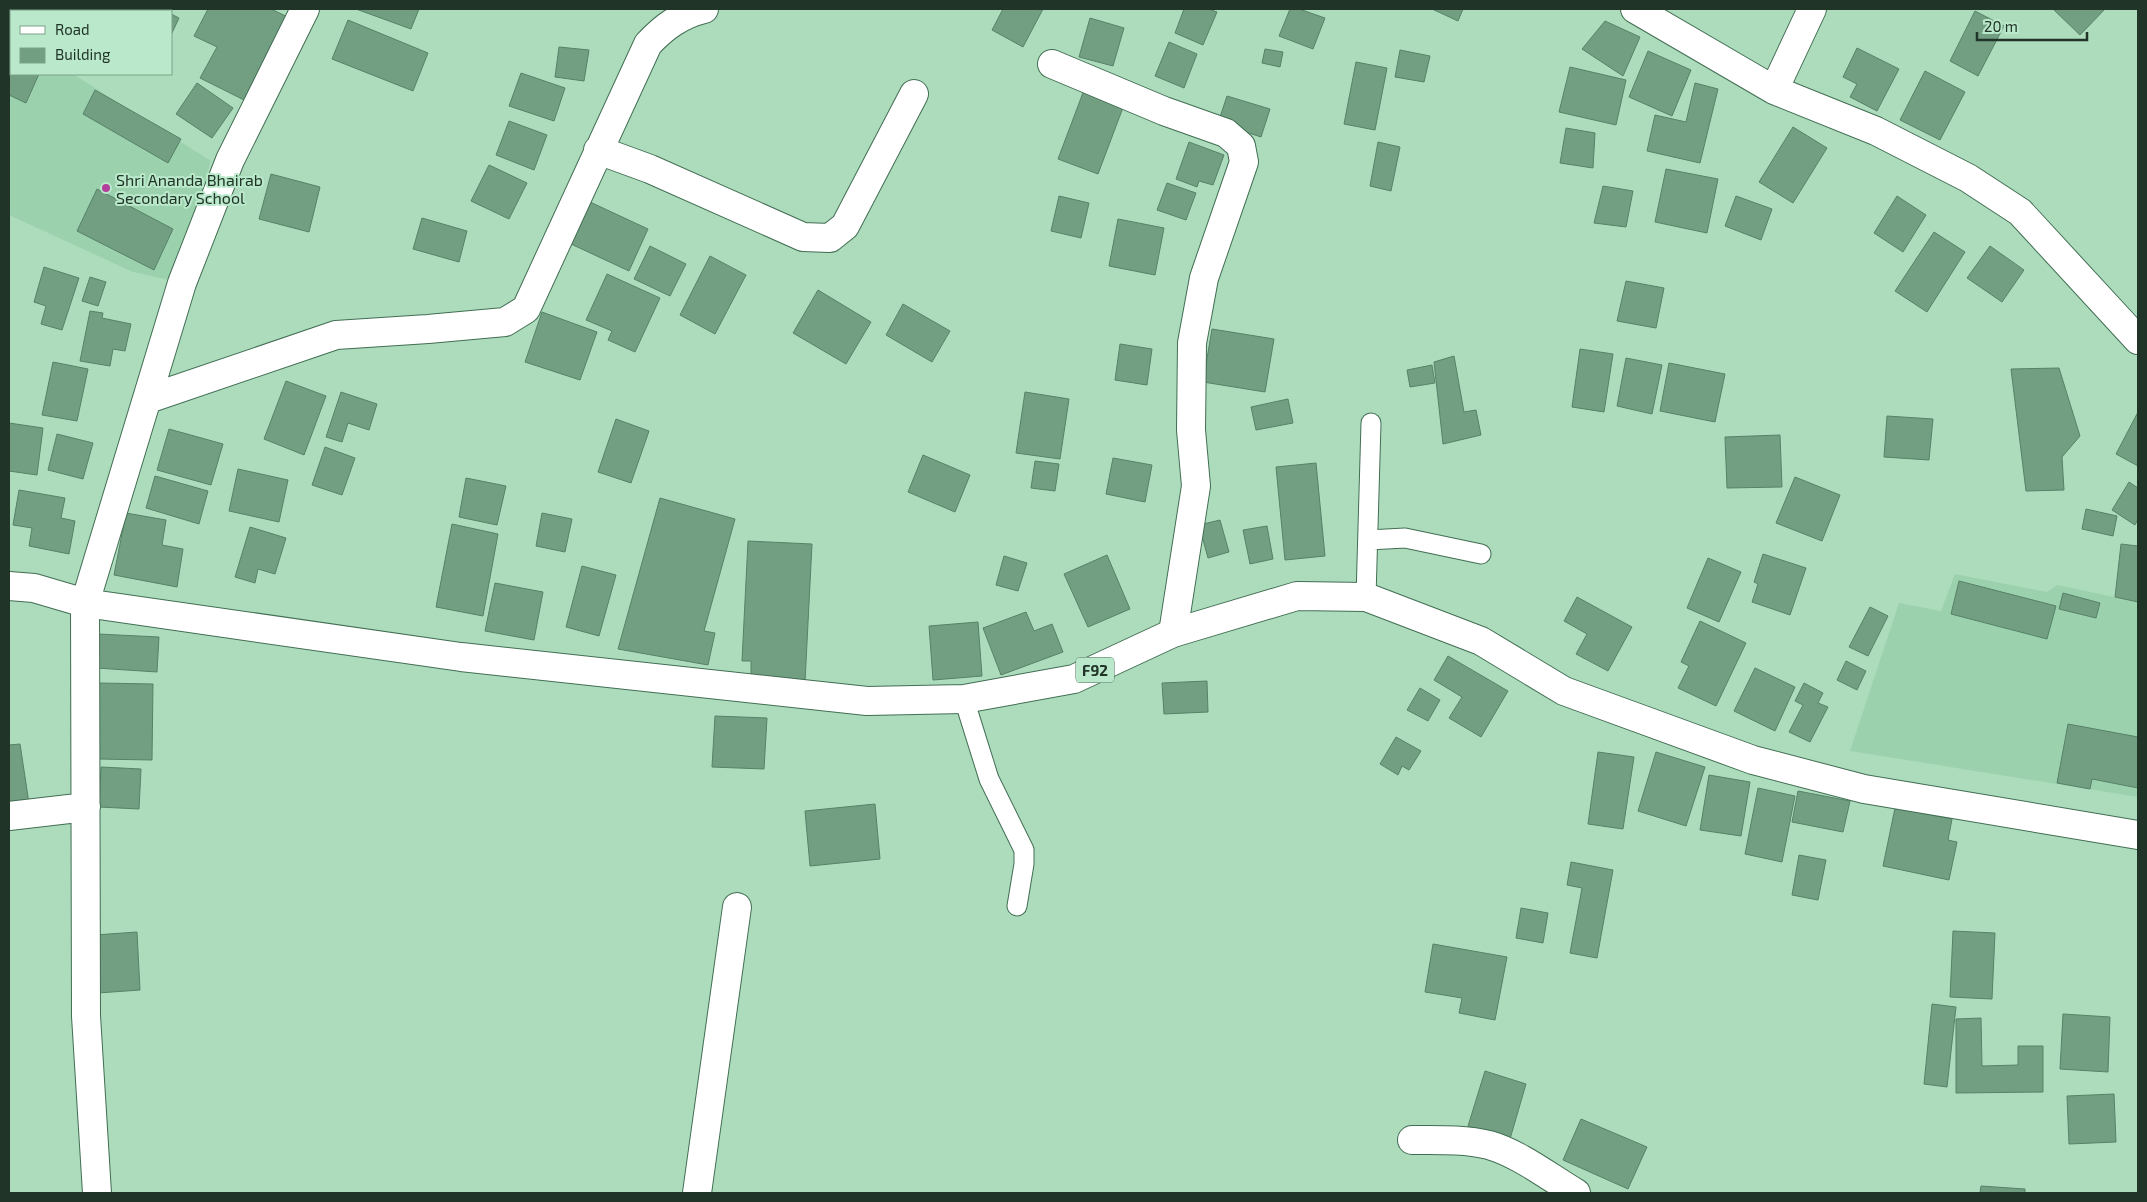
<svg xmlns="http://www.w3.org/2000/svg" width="2147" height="1202" font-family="'Exo 2',sans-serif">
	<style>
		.built { fill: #9cd1ae }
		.building { fill: #729f82; stroke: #568267 }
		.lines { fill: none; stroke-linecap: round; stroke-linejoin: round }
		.lane-casing { stroke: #426e53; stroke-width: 21 }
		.street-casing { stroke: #426e53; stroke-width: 30 }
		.primary-casing { stroke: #426e53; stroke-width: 30 }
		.lane { stroke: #fff; stroke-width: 19 }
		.street { stroke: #fff; stroke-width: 28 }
		.primary { stroke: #fff; stroke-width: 28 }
		.poi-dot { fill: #b13f9b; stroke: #b9e9ca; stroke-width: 2 }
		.labels { text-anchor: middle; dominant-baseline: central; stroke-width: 4; stroke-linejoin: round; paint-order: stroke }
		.shield { fill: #b9e9ca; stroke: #4f6a59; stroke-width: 1 }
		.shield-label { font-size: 15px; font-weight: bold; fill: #213428 }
		.poi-label { font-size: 16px; fill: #213428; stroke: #b9e9ca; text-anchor: start }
	</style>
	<rect width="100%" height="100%" fill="#addcbd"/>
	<path class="built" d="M9,44L11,45V74H73L211,161L173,281L133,272L9,215Z
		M1955,574L2047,592L2057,585L2138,602V797L1850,751L1899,603L1941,611Z"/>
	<path class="building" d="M55,9H100L99,11H61Z
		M208,9H271L294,20L252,104L200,78L217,47L194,36Z
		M356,9H419L411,29Z
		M1003,9H1043L1023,47L992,30Z
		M1184,9H1209L1217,12L1203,45L1175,33Z
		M1290,9H1299L1325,18L1313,49L1279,36Z
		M1432,9H1463L1458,21Z
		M2053,9H2105L2080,35Z
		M1975,11L2004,26L1978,76L1950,61Z
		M171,14L179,18L171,35Z
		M1090,18L1124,28L1113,66L1079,57Z
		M348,20L428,53L413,91L332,59Z
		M1605,21L1640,37L1623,76L1582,49Z
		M1169,42L1197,54L1184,88L1155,76Z
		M559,47L589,50L584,81L555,77Z
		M1857,48L1899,69L1877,111L1850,97L1857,84L1843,77Z
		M1265,49L1283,52L1280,67L1262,63Z
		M1400,50L1430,56L1424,82L1395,77Z
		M1648,51L1691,70L1672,116L1629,97Z
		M9,55L11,56V74H39L26,103L9,95Z
		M1356,62L1387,68L1375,130L1344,124Z
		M1570,67L1626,80L1616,125L1559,112Z
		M1925,71L1965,92L1940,140L1900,120Z
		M521,73L565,88L554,121L509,106Z
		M1087,82L1127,97L1098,174L1058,159Z
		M197,83L233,108L212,138L176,114Z
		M1695,83L1718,89L1700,163L1647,151L1655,115L1686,122Z
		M95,90L181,139L168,163L83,114Z
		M1227,96L1270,109L1261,137L1218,123Z
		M509,121L547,135L534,170L496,155Z
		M1793,127L1827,148L1793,203L1759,182Z
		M1566,128L1595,133L1593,168L1560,163Z
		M1189,142L1224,155L1213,185L1199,181L1197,187L1176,179Z
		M1378,142L1400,147L1391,191L1370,186Z
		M489,165L527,183L509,219L471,201Z
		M1666,169L1718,179L1707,233L1655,222Z
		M271,174L320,187L309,232L259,219Z
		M1167,183L1196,193L1186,220L1157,210Z
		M1603,186L1633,191L1626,227L1594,223Z
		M97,189L173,229L154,270L77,231Z
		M1059,196L1089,203L1081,238L1051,231Z
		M1736,196L1772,209L1761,240L1725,226Z
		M1897,196L1926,215L1903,252L1874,233Z
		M590,202L648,229L629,271L571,244Z
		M422,218L467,231L459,262L413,249Z
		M1118,219L1164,228L1155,275L1109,266Z
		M1934,232L1965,252L1927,312L1895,291Z
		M650,246L686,264L670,296L634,279Z
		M1990,246L2024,270L2002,302L1967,278Z
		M710,256L746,275L715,334L680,315Z
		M44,267L79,278L62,330L41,324L46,306L34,302Z
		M607,274L660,298L635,352L608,340L612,331L586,320Z
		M90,277L106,282L98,306L82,301Z
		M1626,281L1664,288L1656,328L1617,321Z
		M818,290L871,322L846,364L793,333Z
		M903,304L950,331L932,362L886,335Z
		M90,311L103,313L102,318L131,324L125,351L113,349L110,366L80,361Z
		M542,312L597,332L580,380L525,362Z
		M1212,329L1274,339L1265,392L1203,382Z
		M1120,344L1152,349L1147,385L1115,380Z
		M1580,349L1613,354L1604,412L1572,407Z
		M1454,356L1464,412L1476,410L1481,435L1443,444L1434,362Z
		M1626,358L1662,365L1652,414L1617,406Z
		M53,362L88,369L77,421L42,415Z
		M1669,363L1725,374L1715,422L1660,411Z
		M1432,365L1435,383L1410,387L1407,370Z
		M2059,368L2080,436L2062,457L2064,490L2026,491L2011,369Z
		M286,381L326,396L304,455L264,439Z
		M341,392L377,404L369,430L348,423L342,442L326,437Z
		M1025,392L1069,399L1060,459L1016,453Z
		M1288,399L1293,423L1256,430L1251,407Z
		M2138,412V466L2116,454Z
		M1887,416L1933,419L1929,460L1884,457Z
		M616,419L649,431L631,483L598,472Z
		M9,423L43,428L37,475L9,471Z
		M169,429L223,444L211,485L157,470Z
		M57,434L93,443L83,479L48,470Z
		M1780,435L1782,487L1727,488L1725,437Z
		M325,447L355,458L342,495L312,485Z
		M923,455L970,475L955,512L908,492Z
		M1113,458L1152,465L1145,502L1106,494Z
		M1035,461L1059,464L1055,491L1031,488Z
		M1316,463L1325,556L1285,560L1276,467Z
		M238,469L288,480L279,522L229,511Z
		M155,476L208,491L199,524L146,508Z
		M1795,477L1840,495L1822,541L1776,523Z
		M466,478L506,486L497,525L459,517Z
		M2129,482L2138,488V519L2135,525L2112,510Z
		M19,490L65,498L61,518L75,521L69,554L29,546L32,528L13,525Z
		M660,498L735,519L704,631L715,633L708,665L618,649Z
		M2086,509L2117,516L2113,536L2082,529Z
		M126,513L166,520L162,545L183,549L177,587L114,575Z
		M542,513L572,519L565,552L536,546Z
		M1220,520L1229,552L1208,558L1199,525Z
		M452,524L498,534L483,616L436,607Z
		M1267,526L1273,559L1250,564L1243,530Z
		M250,527L286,538L275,574L258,569L255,583L235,577Z
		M748,541L812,544L805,682L751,679V661H742Z
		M2121,544L2138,546V602L2115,597Z
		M1763,554L1806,568L1790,615L1752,602L1758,584L1754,582Z
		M1107,555L1130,609L1088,627L1064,574Z
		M1004,556L1027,563L1018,591L996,585Z
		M1708,558L1741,572L1719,622L1687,608Z
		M582,566L616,575L599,636L566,627Z
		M1959,581L2056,606L2047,639L1951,614Z
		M495,583L543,592L534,640L485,631Z
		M2063,593L2100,603L2096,618L2059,609Z
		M1577,597L1632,627L1608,671L1576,654L1587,634L1564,621Z
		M1870,607L1888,616L1868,656L1849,647Z
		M1026,612L1034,631L1052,624L1063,652L1001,675L983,628Z
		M1700,621L1746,643L1716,706L1678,688L1689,666L1681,662Z
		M978,622L982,676L933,680L929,626Z
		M98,634L159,637L157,672L96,668Z
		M1448,656L1508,691L1481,737L1449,718L1462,697L1434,680Z
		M1846,661L1866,671L1857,690L1837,680Z
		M1755,668L1795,687L1775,731L1734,711Z
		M1207,681L1208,712L1164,714L1162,683Z
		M99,683L153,684L152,760L98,759Z
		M1804,683L1823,693L1818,703L1828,707L1810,742L1789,732L1803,705L1795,701Z
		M1420,688L1440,700L1428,721L1407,710Z
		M715,716L767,718L764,769L712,767Z
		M2068,724L2138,737V788L2092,779L2090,789L2057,783Z
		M1396,737L1421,751L1409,770L1402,766L1398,775L1380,764Z
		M20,744L29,803L9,806V745Z
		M1598,752L1634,757L1623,829L1588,824Z
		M1656,752L1705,767L1686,826L1638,811Z
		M101,767L141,769L139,809L99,807Z
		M1709,775L1750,782L1741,836L1700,830Z
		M1758,788L1795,796L1782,862L1745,854Z
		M1798,791L1850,801L1843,832L1792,822Z
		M875,804L880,859L810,866L805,811Z
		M1895,808L1952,819L1948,840L1957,842L1949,880L1883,866Z
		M1799,855L1826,860L1818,900L1792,895Z
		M1571,862L1613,870L1597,958L1570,953L1582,888L1567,885Z
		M1521,908L1548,913L1543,943L1516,938Z
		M1953,931L1995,933L1992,999L1950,997Z
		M137,932L140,990L98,993L95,935Z
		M1433,944L1507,957L1495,1020L1459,1013L1462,998L1425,992Z
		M1932,1004L1956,1007L1947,1087L1924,1084Z
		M2063,1014L2110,1017L2108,1072L2060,1069Z
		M1981,1018L1982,1066L2018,1065V1046H2043V1092L1956,1093V1019Z
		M1485,1071L1526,1084L1510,1139L1468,1126Z
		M2114,1094L2116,1142L2069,1144L2067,1096Z
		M1581,1119L1647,1147L1628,1189L1563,1160Z
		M1981,1186L2025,1189V1193H1980Z"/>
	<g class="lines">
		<g class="lane-casing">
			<path id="lane" d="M1368,540L1405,538L1481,554
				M1366,597L1371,423
				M964,699L989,779L1024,850V864L1017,906"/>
		</g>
		<g class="street-casing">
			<path id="street" d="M1635,9L1774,90L1876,131L1968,178L2020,212L2138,340
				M1052,64L1164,111L1226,133L1241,146L1244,162L1204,278L1192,343L1191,430L1196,486L1173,633
				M1774,90L1812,9
				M598,150L650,169L803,237L830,238L845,226L914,94
				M148,399L336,335L428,329L505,322L526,309L648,44C664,27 680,15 704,9
				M9,816L86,807
				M1412,1140C1437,1140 1465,1139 1489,1145C1520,1154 1549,1177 1576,1193
				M97,1193L86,1016L85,603L182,283L230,160L305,9
				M697,1193L737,907"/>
		</g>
		<g class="primary-casing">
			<path id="primary" d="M9,586L34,588L85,603L461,657L867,701L964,699L1074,679L1173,633L1297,596L1366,597L1481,641L1564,691L1753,760L1864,789L2138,835"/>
		</g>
		<use href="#lane" class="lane"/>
		<use href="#street" class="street"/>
		<use href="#primary" class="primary"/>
	</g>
	<circle class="poi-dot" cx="106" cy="188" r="5"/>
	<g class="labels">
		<rect class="shield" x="1076" y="657.5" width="38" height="25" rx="4"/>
		<g class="shield-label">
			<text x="1095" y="670">F92</text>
		</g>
		<g class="poi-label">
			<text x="116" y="179">Shri Ananda Bhairab<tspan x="116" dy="18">Secondary School</tspan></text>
		</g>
	</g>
	<rect width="2147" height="1202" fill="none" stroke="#213428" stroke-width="20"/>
	<rect x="10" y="10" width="162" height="65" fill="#b9e9ca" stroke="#7ca189"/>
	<rect x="20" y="26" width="25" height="8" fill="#ffffff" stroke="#7ca189"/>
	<text x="55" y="35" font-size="15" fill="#213428">Road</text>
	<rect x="20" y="48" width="25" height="15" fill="#729f82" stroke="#7ca189"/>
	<text x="55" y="60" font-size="15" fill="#213428">Building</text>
	<path d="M1977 32v8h110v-8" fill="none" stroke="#213428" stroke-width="2.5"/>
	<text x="1984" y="32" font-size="15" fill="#213428" stroke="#b9e9ca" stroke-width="4" paint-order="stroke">20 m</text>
</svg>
